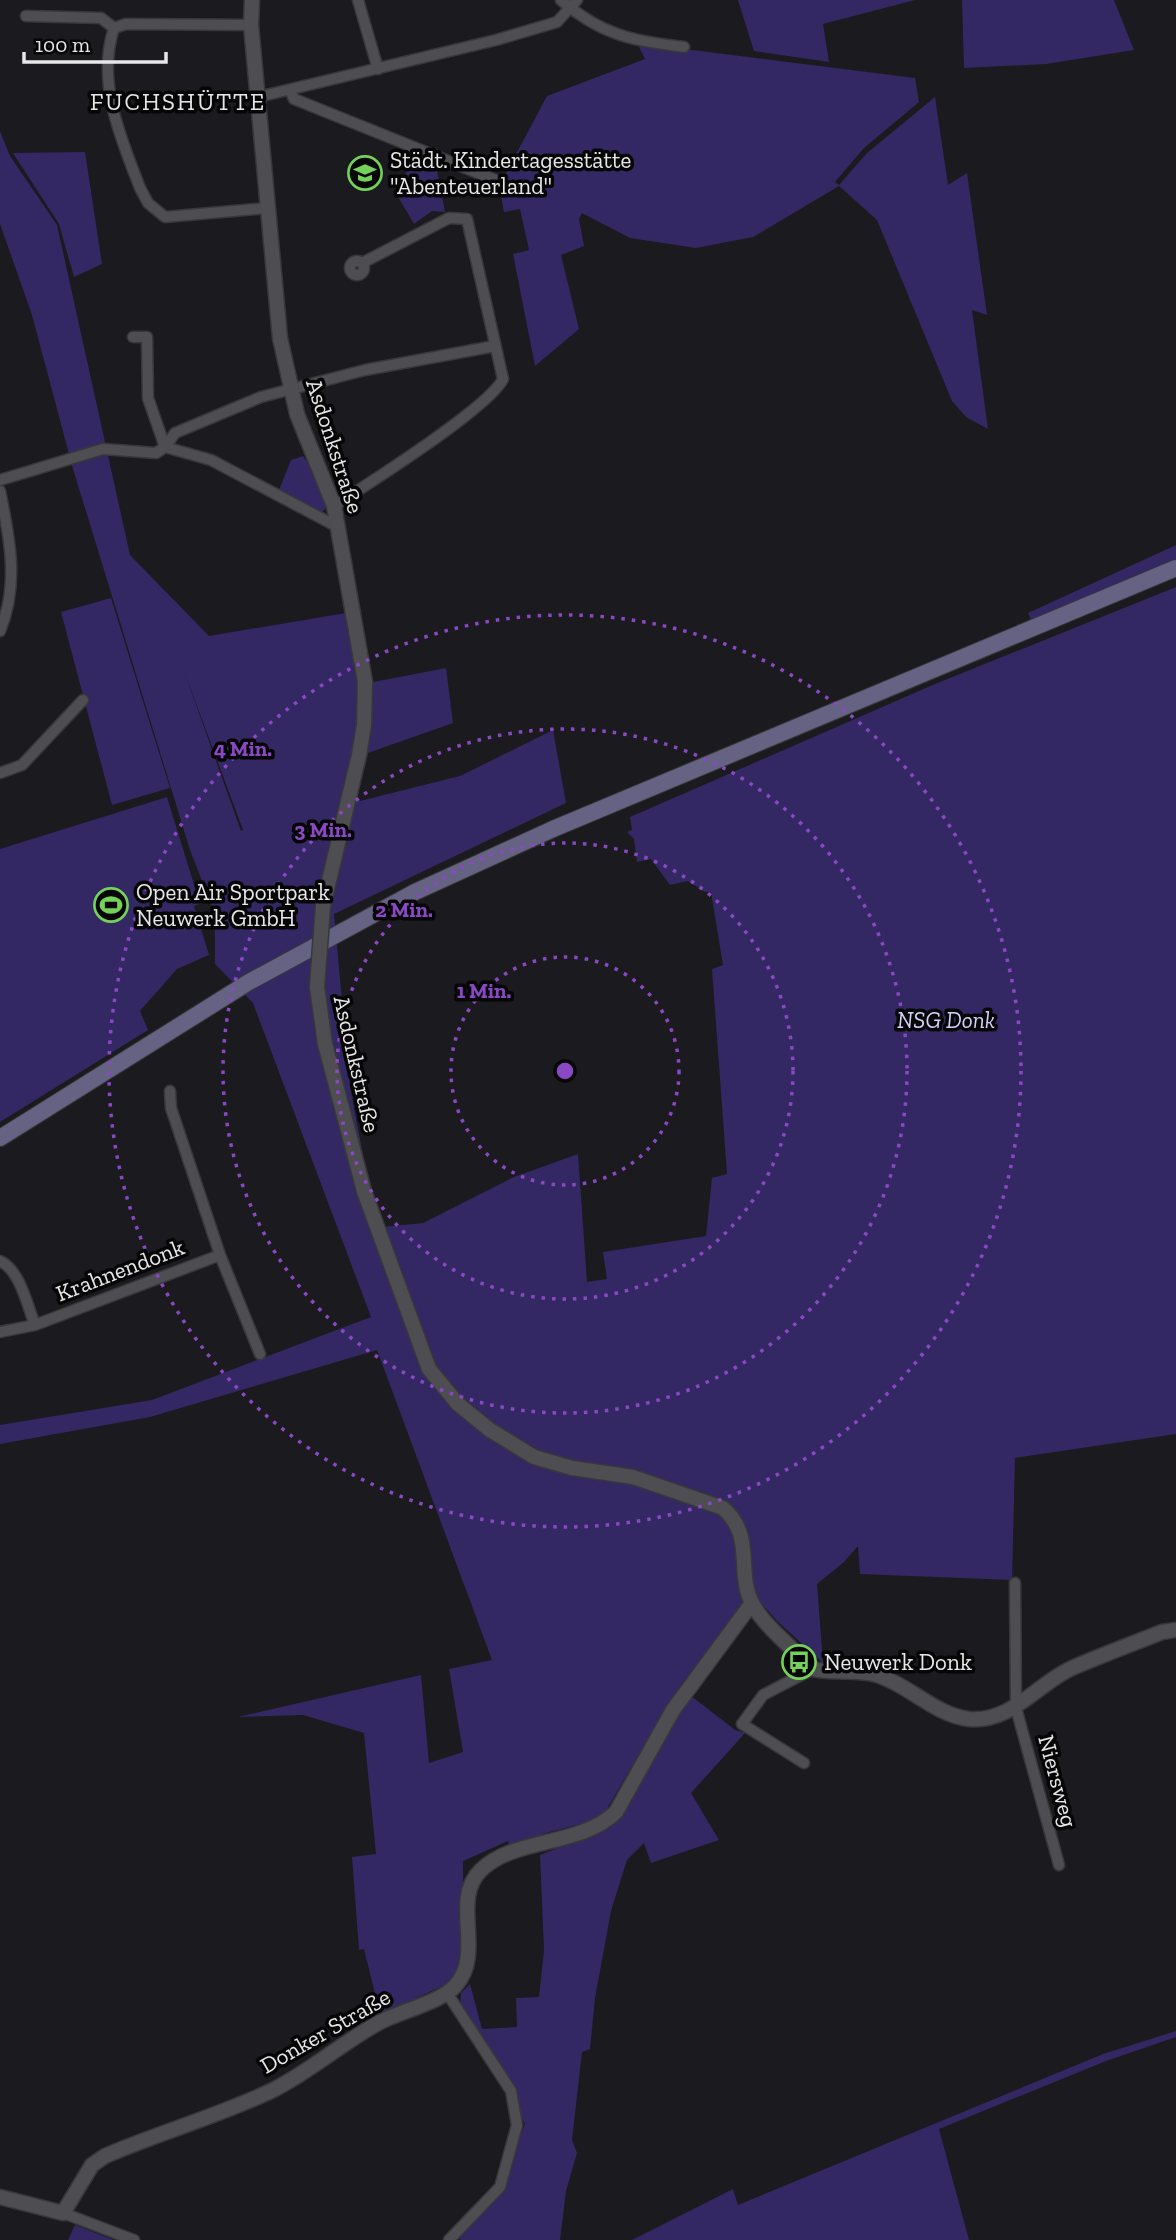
<svg xmlns="http://www.w3.org/2000/svg" width="1176" height="2240" font-family="'Zilla Slab',serif">
	<style>
		.green { fill: #332863; fill-rule: evenodd }
		.lines { fill: none; stroke-linecap: round; stroke-linejoin: round }
		.minor-casing { stroke: #38383a; stroke-width: 13 }
		.tertiary-casing { stroke: #38383a; stroke-width: 17 }
		.secondary-casing { stroke: #38383a; stroke-width: 18 }
		.minor { stroke: #4e4d52; stroke-width: 10 }
		.tertiary { stroke: #4e4d52; stroke-width: 14 }
		.secondary { stroke: #666283; stroke-width: 16 }
		.tertiary-bridge-casing { stroke: #38383a; stroke-width: 17; stroke-linecap: butt }
		.tertiary-bridge { stroke: #4e4d52; stroke-width: 14 }
		.ring { fill: none; stroke: #8b48c5; stroke-width: 3.5; stroke-dasharray: 3.5 7 }
		.labels { text-anchor: middle; dominant-baseline: central; stroke-width: 7; stroke-linejoin: round; paint-order: stroke }
		.poi-label { font-size: 23px; fill: #e7e7e9; stroke: #060607; text-anchor: start }
		.street-label { font-size: 23px; fill: #e7e7e9; stroke: #060607 }
		.park-label { font-size: 23px; font-style: italic; fill: #d4d1fc; stroke: #060607 }
		.neighbourhood-label { font-size: 24px; letter-spacing: 2px; fill: #e7e7e9; stroke: #060607 }
		.centre { fill: #8b48c5; stroke: #060607; stroke-width: 3.5 }
		.ring-label { font-size: 21px; text-anchor: middle; font-weight: bold; fill: #8b48c5; stroke: #060607; stroke-width: 7; stroke-linejoin: round; paint-order: stroke }
	</style>
	<rect width="100%" height="100%" fill="#1b1a1e"/>
	<path class="green" d="M738,0H915L823,24L829,62L754,51Z
		M962,0H1114L1134,50L1046,64L964,68Z
		M637,43L915,78L919,102L864,148L835,182L839,185L867,153L935,97L948,185L967,173L987,315L972,310L988,429L966,417L952,401L877,220L839,186L753,237L696,248L630,238L582,213L579,219L584,246L561,255L579,329L535,366L513,254L529,250L520,209L504,212L499,186L547,96L645,59Z
		M0,131L10,156L57,225L130,555L209,636L346,613L358,685L446,668L453,723L368,753L357,798L360,801L460,776L553,730L566,803L334,914L350,1087L364,1160L382,1227L423,1223L514,1177L578,1154L587,1282L607,1279L603,1252L706,1236L712,1178L727,1174L712,969L723,965L711,892H705L688,881L670,885L651,859L637,862L634,839L627,832L632,830L630,817L935,684L1176,587V1434L1015,1458L1012,1580L860,1574L858,1546L844,1562L817,1584L823,1663L777,1621L754,1595L716,1642L645,1744L601,1819L546,1833L509,1847L508,1841L463,1861L464,1958L455,1980L383,2014L380,2013L364,1949L359,1950L352,1857L376,1854L364,1733L303,1715L238,1717L421,1675L429,1763L463,1752L449,1669L492,1660L377,1350L150,1417L0,1444V1425L152,1400L371,1317L253,1003L215,964V914L190,850L73,469L32,315L0,224ZM184,671L243,830L241,831Z
		M85,152L102,264L74,277L59,224L13,153Z
		M414,153L435,161L445,212L432,211L414,224L397,195Z
		M303,456L313,470L326,508L319,515L277,495L291,460Z
		M1176,545V559L1031,620L1028,613Z
		M111,598L170,788L112,805L61,612Z
		M167,797L200,904L194,906L209,955L177,969L140,1011L148,1030L0,1122V849Z
		M690,1695L735,1730L745,1733L691,1793L719,1840L651,1863L644,1843L627,1860L611,1911L595,1998L590,2049L582,2052L572,2140L577,2153L566,2191L560,2240H461L456,2235L493,2200L525,2124L460,2007L461,1993L470,1984L482,2029L517,2027L516,1998L539,1997L544,1950L540,1855L607,1827Z
		M1176,2031V2037L1106,2061L939,2129L969,2240H632L733,2189L738,2205L1103,2054Z
		M75,2225L114,2240H68Z"/>
	<g class="lines">
		<g class="minor-casing">
			<path id="minor" d="M358,0L378,69
				M561,0C601,35 633,41 684,47
				M26,16L101,18L114,28
				M251,25L126,24L114,28C96,83 121,138 140,188L148,203L165,217L268,208
				M290,90L294,99L498,181
				M258,97L496,40L557,22L577,0
				M350 268a7 7 0 1 1 14 0a7 7 0 1 1-14 0Z
				M133,337H147L148,398L165,447L211,460L338,527
				M0,480L103,449L156,453L165,447L175,433L261,397L365,370L495,346
				M0,491C10,539 19,585 0,631
				M334,506C366,485 489,408 503,379L467,219L449,218L362,263
				M0,773L22,765L83,700
				M170,1091L171,1108L220,1255L260,1354
				M0,1261C20,1270 27,1305 35,1325
				M0,1332L35,1325L220,1255
				M1015,1583L1016,1708L1059,1865
				M804,1763L742,1724L763,1695L813,1669
				M447,1993L511,2091L517,2125L500,2187L449,2240
				M63,2213L134,2240"/>
		</g>
		<g class="tertiary-casing">
			<path id="tertiary" d="M252,0L251,25L280,338L297,414L334,506L365,682L364,725L359,755L323,906
				M317,987L325,1044L364,1191L429,1369L458,1404L490,1430L534,1457L572,1468L633,1477L723,1508C756,1537 735,1573 753,1605C767,1629 794,1649 813,1669C834,1674 856,1669 877,1675C909,1685 935,1715 969,1719C1011,1723 1037,1684 1072,1668C1102,1655 1132,1644 1162,1632L1176,1630
				M0,2197L63,2213L92,2165L105,2156C160,2132 219,2116 273,2090C311,2071 343,2042 380,2022C401,2011 442,2002 456,1985C485,1952 450,1900 481,1870C515,1837 580,1847 616,1812L673,1710L752,1603"/>
		</g>
		<g class="secondary-casing">
			<path id="secondary" d="M0,1138L249,982L415,892L553,829L1176,568"/>
		</g>
		<use href="#minor" class="minor"/>
		<use href="#tertiary" class="tertiary"/>
		<use href="#secondary" class="secondary"/>
		<g class="tertiary-bridge-casing">
			<path id="tertiary-bridge" d="M317,987L323,906"/>
		</g>
		<use href="#tertiary-bridge" class="tertiary-bridge"/>
	</g>
	<g class="ring">
		<circle cx="565" cy="1071" r="114"/>
		<circle cx="565" cy="1071" r="228"/>
		<circle cx="565" cy="1071" r="342"/>
		<circle cx="565" cy="1071" r="456"/>
	</g>
	<defs>
		<g id="school-ring" transform="scale(1.75)"><circle r="9.5" fill="#060607" stroke="#74d25b" stroke-width="1.5"/><path d="M0-5L7-2L0 1L-7-2ZM-4 1L0 2.5L4 1V4Q0 6-4 4Z" fill="#74d25b"/></g>
		<g id="stadium-ring" transform="scale(1.75)"><circle r="9.5" fill="#060607" stroke="#74d25b" stroke-width="1.5"/><path d="M0-5a6.5 5 0 1 0 0 10a6.5 5 0 1 0 0-10ZM-3.5-1.8h7v3.6h-7Z" fill="#74d25b"/></g>
		<g id="bus-ring" transform="scale(1.75)"><circle r="9.5" fill="#060607" stroke="#74d25b" stroke-width="1.5"/><path d="M-5-6H5V4H4V6H2V4H-2V6H-4V4H-5ZM-3.5-4V0h7V-4ZM-3.5 1.2v1.5H-2V1.2ZM2 1.2v1.5H3.5V1.2Z" fill="#74d25b"/></g>
	</defs>
	<g fill-rule="evenodd">
		<use href="#school-ring" x="365" y="173"/>
		<use href="#stadium-ring" x="111" y="905"/>
		<use href="#bus-ring" x="799" y="1662"/>
	</g>
	<g class="labels">
		<g class="poi-label">
			<text x="390" y="160">Städt. Kindertagesstätte<tspan x="390" dy="26">"Abenteuerland"</tspan></text>
			<text x="136" y="892">Open Air Sportpark<tspan x="136" dy="26">Neuwerk GmbH</tspan></text>
			<text x="824" y="1662">Neuwerk Donk</text>
		</g>
		<g class="street-label">
			<text transform="translate(335 446) rotate(72)">Asdonkstraße</text>
			<text transform="translate(357 1064) rotate(77)">Asdonkstraße</text>
			<text transform="translate(120 1270) rotate(-21)">Krahnendonk</text>
			<text transform="translate(1058 1781) rotate(75)">Niersweg</text>
			<text transform="translate(325 2031) rotate(-30)">Donker Straße</text>
		</g>
		<g class="park-label">
			<text x="946" y="1020">NSG Donk</text>
		</g>
		<g class="neighbourhood-label">
			<text x="178" y="101">FUCHSHÜTTE</text>
		</g>
	</g>
	<circle cx="565" cy="1071" r="10" class="centre"/>
	<g class="ring-label">
		<text x="243" y="756">4 Min.</text>
		<text x="323" y="837">3 Min.</text>
		<text x="404" y="917">2 Min.</text>
		<text x="484" y="998">1 Min.</text>
	</g>
	<path d="M24 52v10h142v-10" fill="none" stroke="#e7e7e9" stroke-width="3.5"/>
	<text x="35" y="52" font-size="21" fill="#e7e7e9" stroke="#060607" stroke-width="5" paint-order="stroke">100 m</text>
</svg>
